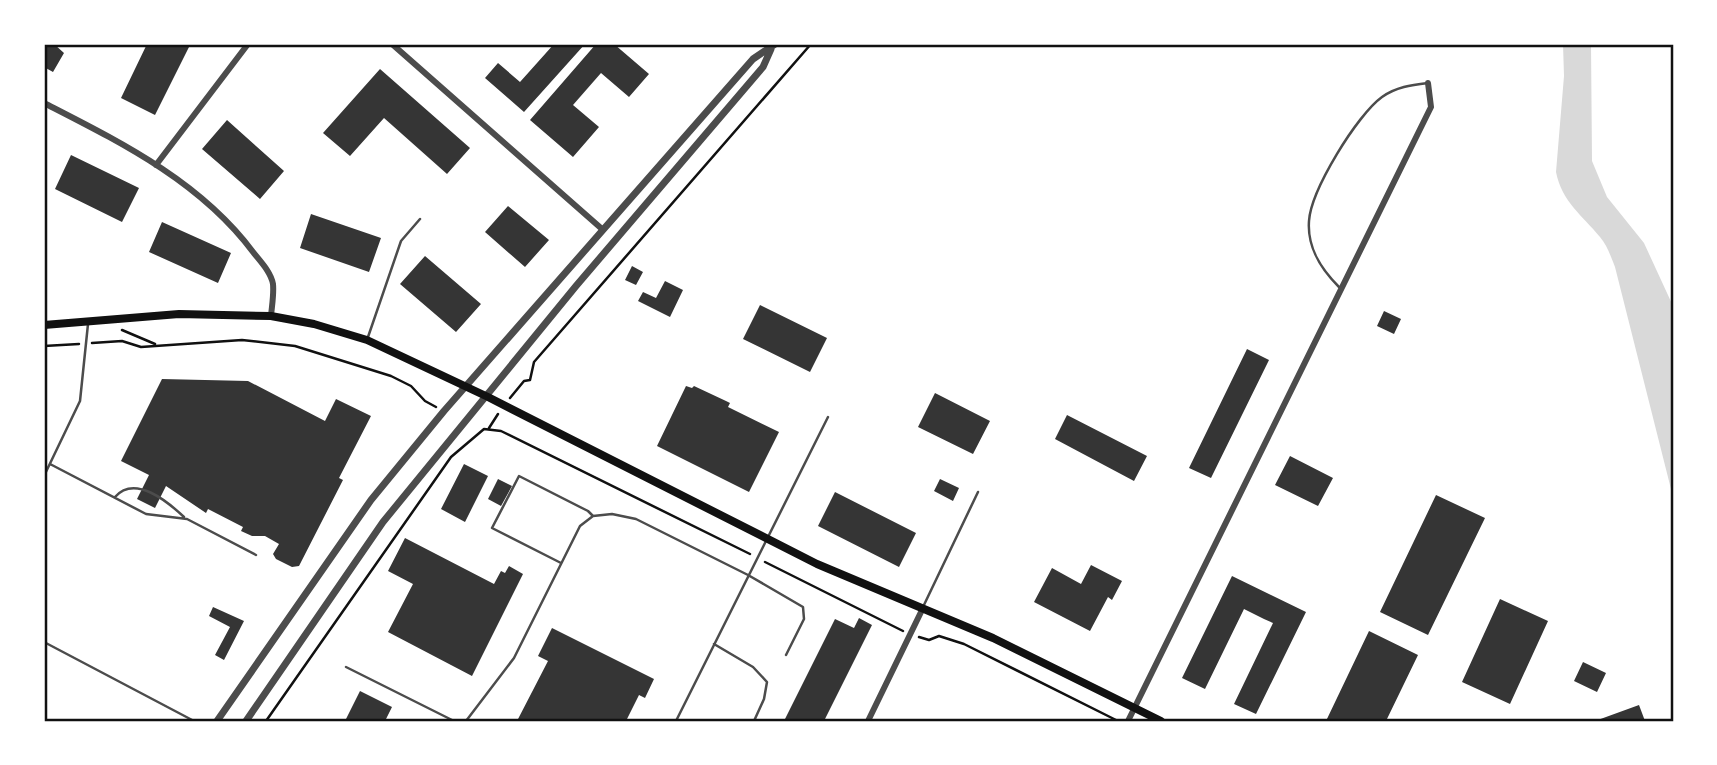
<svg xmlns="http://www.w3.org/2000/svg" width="1717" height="765" font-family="Poppins,sans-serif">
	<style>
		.water { fill: #d9d9d9 }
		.building { fill: #353535 }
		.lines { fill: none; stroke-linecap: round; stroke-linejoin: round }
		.path { stroke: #111; stroke-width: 2.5 }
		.service { stroke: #4c4c4c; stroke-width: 2.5 }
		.minor { stroke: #4c4c4c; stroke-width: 6 }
		.tertiary { stroke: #4c4c4c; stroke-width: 7 }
		.secondary { stroke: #111; stroke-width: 8 }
		.neatline { fill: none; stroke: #111; stroke-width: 2.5 }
	</style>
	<rect width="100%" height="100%" fill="#fff"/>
	<path class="water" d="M1563,44H1591L1592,161L1607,197L1644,243L1673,306V497L1615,267C1611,257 1607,245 1600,237C1582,215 1562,202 1556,172L1564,76Z"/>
	<path class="building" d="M44,44H54L64,53L53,72L44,67Z
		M147,44H181L189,47L155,115L121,98Z
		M554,44H585L524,112L485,78L498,63L520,82Z
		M596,44H614L649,74L629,97L601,73L573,105L599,127L573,157L530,120Z
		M380,69L470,148L447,174L384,118L350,156L323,133Z
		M227,120L284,171L260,199L202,149Z
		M71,155L139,188L122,222L55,189Z
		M508,206L549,240L525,267L485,232Z
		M311,214L381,238L369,272L300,248Z
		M162,222L231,253L218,283L149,252Z
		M425,256L481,304L456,332L400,284Z
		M632,266L643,272L636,285L625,280Z
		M665,281L683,290L670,317L638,301L643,292L656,298Z
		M760,305L827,338L810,372L743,339Z
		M1384,311L1401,319L1394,334L1377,326Z
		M1247,349L1269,360L1211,478L1189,468Z
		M162,379L248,381L325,421L336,399L371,416L339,478L343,480L299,566L292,567L276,559L273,554L279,544L265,536H252L241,531L243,527L208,509L206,513L166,486L155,508L137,499L149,475L121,461Z
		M686,386L692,388L694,386L726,401L730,403L728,407L779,432L749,492L657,446Z
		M935,393L990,421L973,454L918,427Z
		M1067,415L1147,456L1134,481L1055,439Z
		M1290,456L1333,478L1318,506L1275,485Z
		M464,464L488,476L465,522L441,509Z
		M498,479L512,486L501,506L488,499Z
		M940,479L959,488L953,501L934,491Z
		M835,492L916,533L899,567L818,526Z
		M1436,495L1485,518L1428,635L1380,612Z
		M405,538L494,584L501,571L505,573L509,566L523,574L472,676L388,632L413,584L388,571Z
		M1091,565L1122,581L1112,600L1108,597L1090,631L1034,602L1052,568L1081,584Z
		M1232,576L1306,612L1256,714L1234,704L1273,623L1264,619L1244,609L1205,689L1182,678Z
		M1500,599L1548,621L1510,704L1462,682Z
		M213,607L244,621L224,660L215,655L230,627L209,616Z
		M859,618L872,625L824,721H784L835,619L854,628Z
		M552,628L654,679L645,698L639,695L626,721H517L548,661L538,656Z
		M1369,631L1418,655L1386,721H1326Z
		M1583,662L1606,673L1597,692L1574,681Z
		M360,691L392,707L385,721H345Z
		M1639,705L1645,721H1595Z"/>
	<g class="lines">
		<path class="path" d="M122,330L155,344
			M92,343L122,341L141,347L242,340L295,346L391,376L411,386L425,401L436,407
			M44,346L79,344
			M510,398L524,381L530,380L534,362L811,44
			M489,428L498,414
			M765,562L903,631
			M919,637L929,640L939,636L964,644L1118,721
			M266,721L451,457L484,429L501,431L750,554"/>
		<path class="service" d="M1339,287C1321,269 1307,248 1309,221C1311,190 1357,115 1382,97C1396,87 1411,85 1428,83
			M368,337L401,241L420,219
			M50,464L146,514L187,519L256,555
			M44,476L80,401L88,324
			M115,497C135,474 168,502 184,517
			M561,563L492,528L519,476L588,511L593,516
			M923,607L978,492
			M44,642L194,721
			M714,644L753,667L767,682L764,699L754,721
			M346,667L454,721
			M466,721L514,658L580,526L593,516L612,514L636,519L748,575L803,607L804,619L786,655
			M676,721L828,417"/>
		<path class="minor" d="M392,44L602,229
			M44,103C120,142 200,181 253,252C260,261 271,272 273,284C274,294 272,305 271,316
			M156,165L248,44
			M868,721L922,610
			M1128,721L1431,107L1428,83"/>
		<path class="tertiary" d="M217,721L371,500L444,411L753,59L775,44
			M246,721L383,522L576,286L763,67L771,49"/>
		<path class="secondary" d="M44,325L179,314L271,316L314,324L367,340L488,397L817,564L993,638L1161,721"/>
	</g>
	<rect width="1717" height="765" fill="none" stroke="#ffffff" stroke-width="91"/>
	<rect x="46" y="46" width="1626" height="674" class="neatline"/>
</svg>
